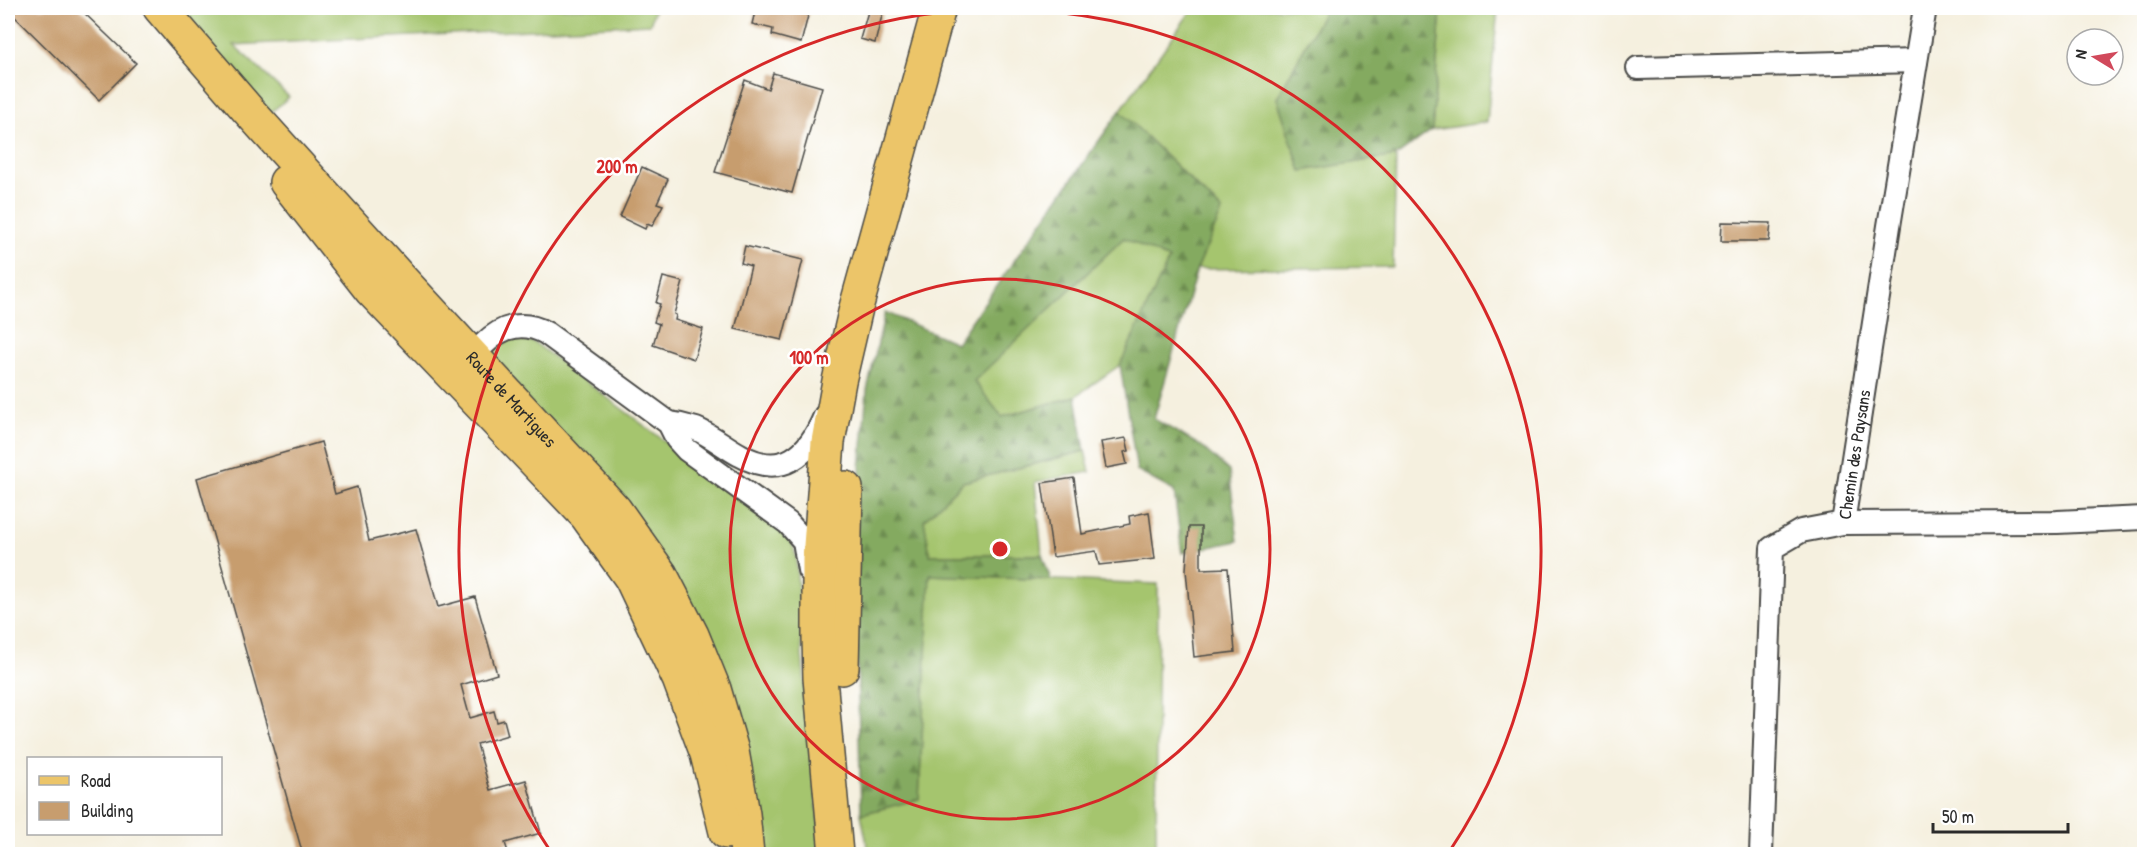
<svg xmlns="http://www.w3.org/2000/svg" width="2152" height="862" font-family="'Patrick Hand',sans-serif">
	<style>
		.grass { fill: #a5c56e; stroke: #68784c; stroke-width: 1.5 }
		.forest { fill: url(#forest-firs); stroke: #586a46; stroke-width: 1.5 }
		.building { fill: #c79d6e }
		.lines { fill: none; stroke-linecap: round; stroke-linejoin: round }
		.minor-casing { stroke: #494946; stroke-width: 26 }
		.primary-casing { stroke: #494946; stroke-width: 36 }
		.minor { stroke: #fff; stroke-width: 22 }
		.primary { stroke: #ecc569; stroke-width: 33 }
		.ring { fill: none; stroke: #d62828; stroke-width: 3 }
		.labels { text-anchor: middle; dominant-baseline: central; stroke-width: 5; stroke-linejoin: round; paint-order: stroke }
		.street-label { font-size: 18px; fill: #2b2b2b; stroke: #fff }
		.centre { fill: #d62828; stroke: #fff; stroke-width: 3 }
		.ring-label { font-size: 18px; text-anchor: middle; font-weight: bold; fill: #d62828; stroke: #fff; stroke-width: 5; stroke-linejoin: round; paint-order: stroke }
	</style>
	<defs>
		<pattern id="forest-firs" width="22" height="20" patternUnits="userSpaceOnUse" patternTransform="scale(1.5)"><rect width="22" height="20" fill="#84aa61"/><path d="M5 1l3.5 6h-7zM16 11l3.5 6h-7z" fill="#6c8b50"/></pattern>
	</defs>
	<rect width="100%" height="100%" fill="#fff"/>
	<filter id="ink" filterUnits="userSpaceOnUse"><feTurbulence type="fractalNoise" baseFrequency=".0167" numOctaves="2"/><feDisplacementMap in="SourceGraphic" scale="12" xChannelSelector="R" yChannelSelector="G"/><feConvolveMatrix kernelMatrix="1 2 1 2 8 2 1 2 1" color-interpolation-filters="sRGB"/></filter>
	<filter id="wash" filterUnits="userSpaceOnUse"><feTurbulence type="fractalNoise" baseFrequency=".008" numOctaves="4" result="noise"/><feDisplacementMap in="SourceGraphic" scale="24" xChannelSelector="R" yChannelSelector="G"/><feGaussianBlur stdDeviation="1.35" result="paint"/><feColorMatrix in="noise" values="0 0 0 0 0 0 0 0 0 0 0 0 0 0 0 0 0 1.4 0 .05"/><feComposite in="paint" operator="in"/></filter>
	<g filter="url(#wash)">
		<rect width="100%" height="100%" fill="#f5f0df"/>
		<path class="grass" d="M176,8H655L650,24L234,45L289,97L269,114Z
			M1193,8H1326L1277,98L1301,171L1396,156L1393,267L1197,269L1222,211L1120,111Z
			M1441,8H1498L1487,122L1432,130Z
			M1124,237L1170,259L1120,365L1076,396L1002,417L973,381Z
			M512,338L524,339L535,343L782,530L792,542L796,557L802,655L822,854H758L755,818L492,357C495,347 503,342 512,338Z
			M1085,451L1090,472L1035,482L1042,555H930L924,520L963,482Z
			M929,575L1158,584L1156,854H869L861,814L919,799Z"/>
		<path class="forest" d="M1326,8H1441L1432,130L1396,156L1301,171L1277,98Z
			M1120,111L1222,211L1197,269L1154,419L1201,446L1229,471L1238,541L1182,553L1174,491L1137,471L1120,365L1169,259L1124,238L974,381L1002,417L1076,396L1085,451L963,482L924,520L930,555H1042L1051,580L930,575L919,799L861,814L854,536L867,390L885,312L956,343Z"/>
		<g id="blocks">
			<path class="building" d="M8,8H79L136,63L99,100L8,10Z
				M756,8H810L801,43L772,35L773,29L752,24Z
				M869,8H884L875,43L860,39Z
				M773,73L822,87L792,193L715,172L745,80L768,89Z
				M642,167L668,179L657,203L663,205L652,226L647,224L645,229L620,217Z
				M1722,222L1771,223L1769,241H1721Z
				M745,246L803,260L782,340L735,329L751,266L741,263Z
				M663,277L683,282L674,314L676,315L675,320L703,329L694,359L653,345L659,324L654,322L660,304L656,303Z
				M1126,438L1129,451L1124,452L1127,464L1106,468L1101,442Z
				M321,442L335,494L357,487L369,541L416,529L438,607L475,597L497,674L461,685L470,718L494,711L497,722L504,720L508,735L477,744L490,790L526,780L541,833L505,843L509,855H303L197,478Z
				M1074,478L1082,534L1130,524L1129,516L1149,512L1155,559L1099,565L1096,551L1053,557L1042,483Z
				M1189,527H1201V569L1228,568L1235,652L1194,657L1186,570Z"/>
		</g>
	</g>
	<g filter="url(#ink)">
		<use href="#blocks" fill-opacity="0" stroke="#494946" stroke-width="1.5"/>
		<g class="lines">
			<g class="minor-casing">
				<g id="minor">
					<path d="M1638,68L1916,61"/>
					<path d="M461,361C472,358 476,351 484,344C502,326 523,320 546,333L669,423L677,439L687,450L788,523L804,541L809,570"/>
					<path d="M669,423C678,424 687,426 696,429C711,435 725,447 740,455C782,479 809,455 825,416"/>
					<path d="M1843,523L2057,522L2144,518"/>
					<path id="s1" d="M1761,854L1772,548L1801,531L1843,523L1889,226L1925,8"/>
				</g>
			</g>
			<g class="primary-casing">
				<g id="primary">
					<path id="s2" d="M160,8L248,110L401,279L615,510L661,575L692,635L714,689L732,751L743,814L747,854"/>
					<path d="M286,182L371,290L586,515L631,578L679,679L707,754L726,832"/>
					<path d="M842,668L846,488"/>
					<path d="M836,854L820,678L819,637V559L828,442L839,381L856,308L939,8"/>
				</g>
			</g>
			<use href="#minor" class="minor"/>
			<use href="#primary" class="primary"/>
		</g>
	</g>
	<g class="ring">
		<circle cx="1000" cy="549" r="270"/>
		<path d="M551 852A541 541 0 1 1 1449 852"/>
	</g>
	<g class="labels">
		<g class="street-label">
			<text stroke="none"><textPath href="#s2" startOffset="526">Route de Martigues</textPath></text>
			<text stroke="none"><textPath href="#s1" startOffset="452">Chemin des Paysans</textPath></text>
		</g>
	</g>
	<circle cx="1000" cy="549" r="9" class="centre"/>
	<g class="ring-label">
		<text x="617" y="173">200 m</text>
		<text x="809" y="364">100 m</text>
	</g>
	<rect width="2152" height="862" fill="none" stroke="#fff" stroke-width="30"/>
	<rect x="27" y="757" width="195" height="78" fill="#ffffff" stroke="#aaaaaa" stroke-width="1.5"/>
	<rect x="39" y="776" width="30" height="9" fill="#ecc569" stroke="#aaaaaa" stroke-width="1.5"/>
	<text x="81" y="787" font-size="18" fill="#2b2b2b">Road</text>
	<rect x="39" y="802" width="30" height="18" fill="#c79d6e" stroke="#aaaaaa" stroke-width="1.5"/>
	<text x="81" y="817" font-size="18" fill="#2b2b2b">Building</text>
	<g transform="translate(2095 57) rotate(281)"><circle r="28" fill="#ffffff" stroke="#aaaaaa" stroke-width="1.5"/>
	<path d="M0-4.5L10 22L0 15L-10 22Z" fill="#d1495b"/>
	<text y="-9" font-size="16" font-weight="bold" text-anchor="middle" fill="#2b2b2b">N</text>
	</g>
	<path d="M1933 823v9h135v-9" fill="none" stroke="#2b2b2b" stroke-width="3"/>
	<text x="1942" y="823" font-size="18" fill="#2b2b2b" stroke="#ffffff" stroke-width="4.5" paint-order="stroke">50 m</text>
</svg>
